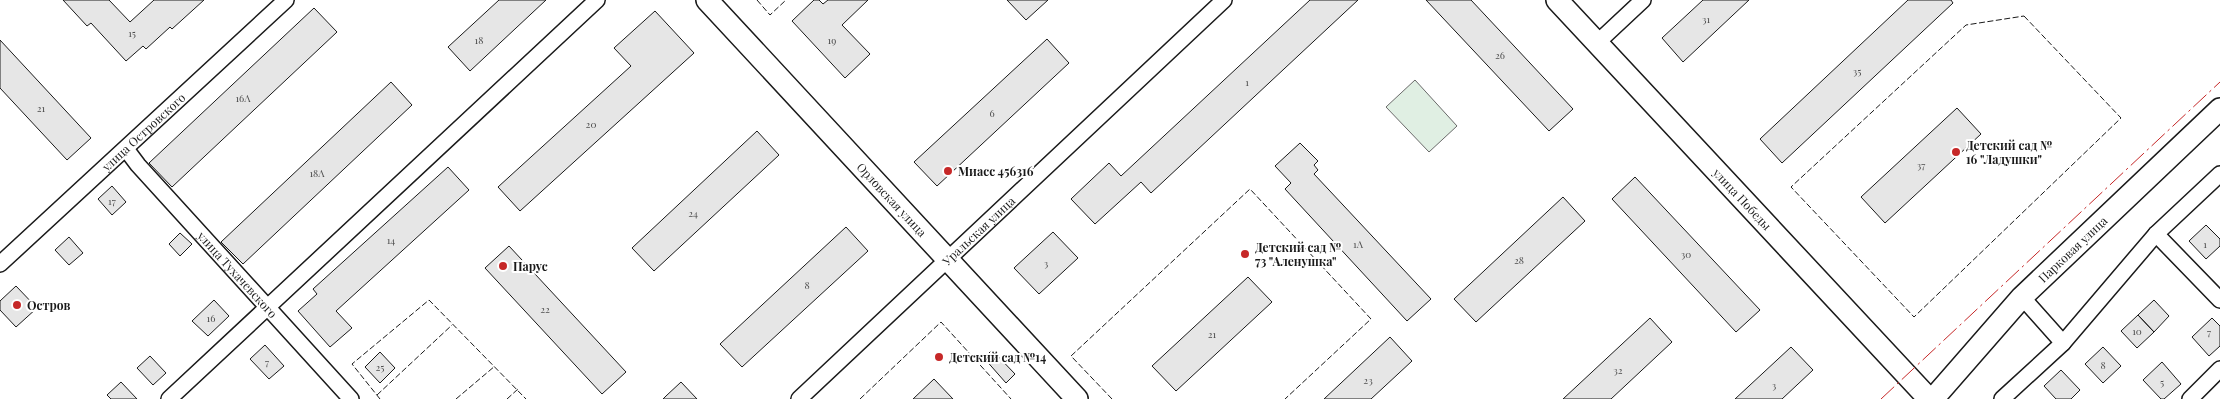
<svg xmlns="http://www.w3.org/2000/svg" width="2220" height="399" font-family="'Playfair Display',serif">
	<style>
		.pitch { fill: #e0efe3; stroke: #6a6a6a }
		.building { fill: #e6e6e6; stroke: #1a1a1a }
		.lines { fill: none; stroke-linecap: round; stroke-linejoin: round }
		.street-casing { stroke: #1a1a1a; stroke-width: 18 }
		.secondary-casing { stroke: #1a1a1a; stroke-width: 24 }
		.street { stroke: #fff; stroke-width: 15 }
		.secondary { stroke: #fff; stroke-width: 21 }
		.fence { stroke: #1a1a1a; stroke-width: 1; stroke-dasharray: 6 2.5; stroke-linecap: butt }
		.power { stroke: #c62828; stroke-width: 1; stroke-dasharray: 18 4 2.5 4; stroke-linecap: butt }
		.poi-dot { fill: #c62828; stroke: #fff; stroke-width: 2 }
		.labels { text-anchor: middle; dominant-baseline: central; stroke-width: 4; stroke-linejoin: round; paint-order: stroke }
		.number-label { font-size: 10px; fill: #4d4d4d }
		.street-label { font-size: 12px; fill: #1a1a1a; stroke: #fff }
		.poi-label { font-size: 12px; font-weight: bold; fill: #1a1a1a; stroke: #fff; text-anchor: start }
	</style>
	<rect width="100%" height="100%" fill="#fff"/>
	<path class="pitch" d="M1415,80L1457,126L1429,152L1386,107Z"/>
	<path class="building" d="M63,0H109L130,22L154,0H204L172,29L170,27L146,49L143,46L126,61L91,23L87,26Z
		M499,0H546L470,71L448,47Z
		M814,0H819L823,4L828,0H868L842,25L870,54L845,78L792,21Z
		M1007,0H1048L1026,20Z
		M1310,0H1358L1151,193L1141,182L1095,224L1071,199L1109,163L1121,176Z
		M1426,0H1471L1573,109L1549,131Z
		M1703,0H1749L1683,62L1662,38Z
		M1908,0H1951L1953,3L1782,163L1760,139Z
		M314,8L337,32L172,187L149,163Z
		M655,11L694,53L520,211L498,187L631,66L614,48Z
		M1047,39L1069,63L937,186L914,162Z
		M0,40L91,138L67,160L0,88Z
		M391,82L412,105L243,264L221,242Z
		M1957,108L1981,134L1885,223L1861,197Z
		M757,131L779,155L654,271L632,248Z
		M1300,143L1318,161L1314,165L1318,170L1314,174L1431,299L1407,321L1285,189L1291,183L1275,166Z
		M448,167L469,190L336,311L352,328L330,347L298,311L317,294L313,289Z
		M1635,177L1760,310L1736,332L1612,199Z
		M112,186L126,202L112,215L98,199Z
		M1563,197L1585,221L1476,322L1454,299Z
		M2206,225L2220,239V246L2206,259L2189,241Z
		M846,227L868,251L742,367L720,344Z
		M1053,232L1078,258L1039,294L1014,268Z
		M180,233L192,244L180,256L169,244Z
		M69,237L83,253L69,265L55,250Z
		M509,246L626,372L602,394L485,268Z
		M1248,277L1272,302L1176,391L1152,366Z
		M16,286L37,308L16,327L0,310V301Z
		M214,300L229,316L208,336L192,321Z
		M2154,300L2169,316L2154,332L2138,315Z
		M2138,315L2154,332L2137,348L2121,331Z
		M1650,318L1672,342L1611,399H1563Z
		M2212,318L2220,326V346L2209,356L2192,337Z
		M1390,337L1412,361L1371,399H1324Z
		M265,345L284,366L269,379L250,359Z
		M1791,347L1813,370L1782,399H1735Z
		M2103,347L2121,366L2103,383L2085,364Z
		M992,350L1015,374L1006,383L984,358Z
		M380,352L395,368L380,383L365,367Z
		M150,356L166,373L153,385L137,368Z
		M2162,362L2181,384L2164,399H2161L2143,380Z
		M2061,370L2080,390L2071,399H2056L2044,386Z
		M934,379L953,399H913Z
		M121,382L137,399H111L107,395Z
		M681,382L697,399H663L666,396Z"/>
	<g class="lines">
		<g class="street-casing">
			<g id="street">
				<path d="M1597,43L1643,0"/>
				<path id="s1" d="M126,149L138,165L351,399"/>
				<path d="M2156,234L2220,300"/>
				<path id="s2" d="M0,264L286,0"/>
				<path d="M2022,297L2063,343"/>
				<path d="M169,399L597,0"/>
				<path id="s3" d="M799,399L1224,0"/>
				<path d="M2002,399L2063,343L2156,234L2220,174"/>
				<path d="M2190,399L2220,369"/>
			</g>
		</g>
		<g class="secondary-casing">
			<g id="secondary">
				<path id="s4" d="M707,0L1077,399"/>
				<path id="s5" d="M1557,0L1929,399"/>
				<path id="s6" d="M1933,399L2022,297L2220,109"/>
			</g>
		</g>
		<use href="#street" class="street"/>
		<use href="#secondary" class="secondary"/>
		<path class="fence" d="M757,0L770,15L786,0
			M2024,16L2121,118L1914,317L1791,187L1966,25Z
			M377,395L452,325
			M380,399L352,364L429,300L526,399
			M456,399L495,366
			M507,399L518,389
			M860,399L941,322L1011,399
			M1112,399L1071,356L1250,189L1371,319L1285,399"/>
		<path class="power" d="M1881,399L2220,82"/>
	</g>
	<g class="poi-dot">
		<circle cx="1956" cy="152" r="5"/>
		<circle cx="948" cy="171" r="5"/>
		<circle cx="1245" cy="254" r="5"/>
		<circle cx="503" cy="266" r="5"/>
		<circle cx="17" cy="305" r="5"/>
		<circle cx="939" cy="357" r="5"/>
	</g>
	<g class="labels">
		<g class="number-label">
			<text x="1706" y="19">31</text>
			<text x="132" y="33">15</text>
			<text x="479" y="40">18</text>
			<text x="832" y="40">19</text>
			<text x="1500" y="55">26</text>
			<text x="1857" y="71">35</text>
			<text x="1247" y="82">1</text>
			<text x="243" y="98">16А</text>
			<text x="41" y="108">21</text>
			<text x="992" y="113">6</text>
			<text x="591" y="124">20</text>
			<text x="1921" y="165">37</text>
			<text x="317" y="173">18А</text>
			<text x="112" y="201">17</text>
			<text x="693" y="213">24</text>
			<text x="391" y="240">14</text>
			<text x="1358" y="244">1А</text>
			<text x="2205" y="244">1</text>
			<text x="1686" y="254">30</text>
			<text x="1519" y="260">28</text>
			<text x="1046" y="263">3</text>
			<text x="807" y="285">8</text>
			<text x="545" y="309">22</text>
			<text x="211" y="318">16</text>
			<text x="2137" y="331">10</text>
			<text x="2209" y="332">7</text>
			<text x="1212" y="334">21</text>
			<text x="267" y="362">7</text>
			<text x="2103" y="365">8</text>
			<text x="380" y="367">25</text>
			<text x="1618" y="370">32</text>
			<text x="1368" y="380">23</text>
			<text x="2162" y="382">5</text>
			<text x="1774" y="385">3</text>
		</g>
		<g class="street-label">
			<text stroke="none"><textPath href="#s2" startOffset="195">улица Островского</textPath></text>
			<text stroke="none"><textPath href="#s4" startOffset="272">Орловская улица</textPath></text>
			<text stroke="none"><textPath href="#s5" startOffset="272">улица Победы</textPath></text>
			<text stroke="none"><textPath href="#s3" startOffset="246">Уральская улица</textPath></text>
			<text stroke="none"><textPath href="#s6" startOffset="205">Парковая улица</textPath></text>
			<text stroke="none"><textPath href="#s1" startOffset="168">улица Тухачевского</textPath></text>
		</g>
		<g class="poi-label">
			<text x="1966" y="145">Детский сад №<tspan x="1966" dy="14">16 "Ладушки"</tspan></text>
			<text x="958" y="171">Миасс 456316</text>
			<text x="1255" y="247">Детский сад №<tspan x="1255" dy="14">73 "Аленушка"</tspan></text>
			<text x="513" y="266">Парус</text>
			<text x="27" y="305">Остров</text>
			<text x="949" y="357">Детский сад №14</text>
		</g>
	</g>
</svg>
